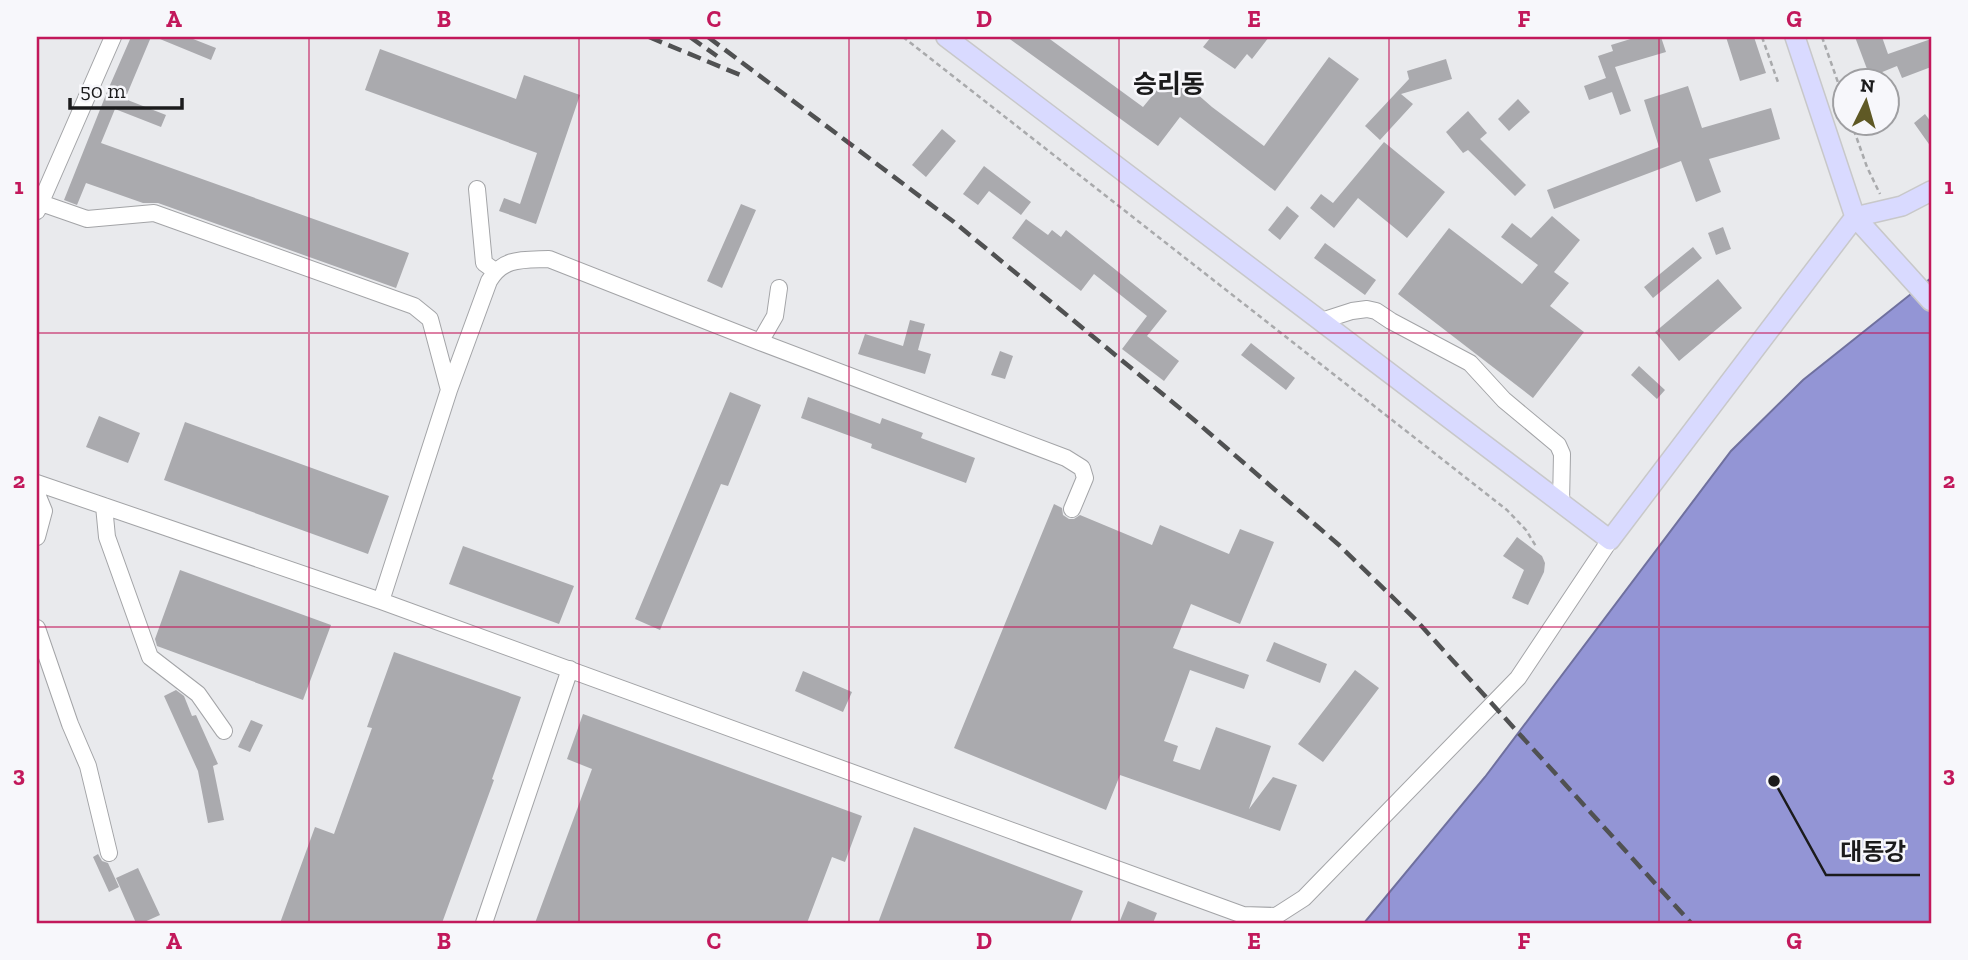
<svg xmlns="http://www.w3.org/2000/svg" width="1968" height="960" font-family="'Zilla Slab','Noto Sans KR',serif">
	<style>
		.water { fill: #9395d5; stroke: #6f709e; stroke-width: 2 }
		.building { fill: #aaaaae }
		.lines { fill: none; stroke-linecap: round; stroke-linejoin: round }
		.minor-casing { stroke: #a3a4a7; stroke-width: 18 }
		.major-casing { stroke: #c8c8c9; stroke-width: 22 }
		.path { stroke: #a9aaac; stroke-width: 2.5; stroke-dasharray: 5 3.5; stroke-linecap: butt }
		.minor { stroke: #fff; stroke-width: 16 }
		.major { stroke: #d9daff; stroke-width: 19 }
		.rail { stroke: #505152; stroke-width: 4.5; stroke-dasharray: 14 7; stroke-linecap: butt }
		.grid { fill: none; stroke: #c2185b; stroke-width: 2; stroke-opacity: 0.55 }
		.labels { text-anchor: middle; dominant-baseline: central; stroke-width: 5; stroke-linejoin: round; paint-order: stroke }
		.quarter-label { font-size: 26px; font-weight: bold; fill: #1b1b1c; stroke: #f7f7fb }
		.leader { fill: none; stroke: #1b1b1c; stroke-width: 2.5 }
		.callout-dot { fill: #1b1b1c; stroke: #f7f7fb; stroke-width: 2.5 }
		.callout-label { font-size: 24px; text-anchor: middle; font-weight: bold; fill: #1b1b1c; stroke: #f7f7fb; stroke-width: 5; stroke-linejoin: round; paint-order: stroke }
		.neatline { fill: none; stroke: #c2185b; stroke-width: 2.5 }
		.grid-label { font-size: 23px; text-anchor: middle; font-weight: bold; fill: #c2185b }
	</style>
	<rect width="100%" height="100%" fill="#e9eaed"/>
	<path class="water" d="M1931,278V923H1364L1485,777L1731,451L1803,380Z"/>
	<path class="building" d="M131,37H151L125,99L166,115L161,127L115,109L101,143L409,253L396,288L158,203H143L86,183L77,205L64,200L107,92Z
		M155,37H188L216,48L211,60Z
		M1007,37H1047L1143,107L1172,72L1212,107L1264,146L1329,57L1359,79L1275,191L1180,117L1158,146Z
		M1211,37H1269L1252,59L1247,54L1235,69L1203,47Z
		M1637,37H1661L1666,52L1615,67L1631,111L1620,115L1612,92L1589,100L1584,86L1606,78L1598,56L1613,51L1611,45Z
		M1726,37H1754L1766,73L1740,81Z
		M1855,37H1882L1888,54L1931,39V67L1902,78L1897,66L1870,77Z
		M380,49L516,99L524,75L580,95L536,224L499,211L504,198L520,204L537,153L365,90Z
		M1446,59L1452,79L1401,94L1413,104L1380,140L1365,126L1409,79L1407,71Z
		M1688,86L1702,128L1771,108L1780,139L1709,159L1721,192L1696,202L1681,161L1554,209L1547,190L1659,147L1644,100Z
		M1518,99L1530,112L1509,131L1498,119Z
		M1468,111L1487,133L1480,139L1526,185L1515,196L1468,150L1463,153L1446,132Z
		M1925,114L1931,122V147L1914,123Z
		M942,129L956,141L926,177L912,165Z
		M1384,142L1445,192L1407,238L1358,198L1334,228L1310,208L1321,194L1333,203Z
		M984,166L1031,202L1021,215L989,191L978,205L963,194Z
		M741,204L756,210L722,288L707,281Z
		M1287,206L1299,216L1280,240L1268,230Z
		M1552,216L1580,240L1554,272L1569,283L1550,306L1584,332L1533,398L1398,294L1449,228L1522,284L1538,265L1501,237L1512,223L1531,238Z
		M1026,219L1048,235L1052,230L1061,237L1066,230L1167,311L1147,336L1179,361L1164,381L1122,349L1147,316L1094,274L1081,291L1012,238Z
		M1723,227L1731,249L1716,255L1708,233Z
		M1325,243L1376,280L1365,295L1314,258Z
		M1693,247L1702,258L1653,298L1644,287Z
		M1718,279L1742,308L1679,361L1655,332Z
		M910,320L925,324L918,350L931,354L925,374L858,354L865,334L903,346Z
		M1251,343L1295,378L1286,390L1241,355Z
		M1000,351L1013,356L1005,379L991,375Z
		M1639,366L1665,390L1657,399L1631,375Z
		M730,392L761,405L728,486L721,484L660,630L635,619Z
		M808,397L880,424L882,418L923,433L921,438L975,458L966,483L871,448L872,444L801,418Z
		M99,416L140,433L128,463L86,447Z
		M185,422L389,496L368,554L164,480Z
		M1054,504L1062,508L1063,515L1069,519H1074L1080,515L1152,545L1160,525L1229,554L1240,529L1274,542L1240,624L1191,604L1173,648L1249,675L1244,689L1190,670L1164,741L1178,746L1173,761L1200,770L1216,727L1271,746L1249,809L1273,777L1297,785L1280,831L1120,775L1106,810L954,748Z
		M1517,537L1542,556L1545,563L1544,572L1528,605L1512,598L1524,570L1503,556Z
		M463,546L574,586L559,624L449,584Z
		M180,570L331,625L303,700L157,646L155,639Z
		M1274,642L1327,664L1320,683L1266,661Z
		M394,652L521,697L492,779L494,780L442,923H280L315,827L334,834L372,728L367,727Z
		M1355,670L1379,688L1323,762L1298,744Z
		M803,671L852,692L843,712L795,691Z
		M176,690L184,696L192,716L196,715L218,764L213,766L224,820L208,823L198,771L164,696Z
		M583,714L862,816L845,862L832,857L807,923H535L592,769L567,759Z
		M251,720L263,725L250,752L238,747Z
		M914,827L1083,891L1070,923H878Z
		M98,854L102,861L108,863L119,887L109,892L93,857Z
		M138,868L160,915L142,923H136L116,878Z
		M1128,901L1157,913L1153,923H1119Z"/>
	<g class="lines">
		<g class="minor-casing">
			<path id="minor" d="M477,189L484,263L495,271
				M41,203L87,219L154,213L414,306L430,319L449,390
				M37,211L113,37
				M1321,321L1352,311L1367,309L1376,311L1391,321L1470,363L1504,400L1558,445L1562,454L1561,503
				M760,342L775,316L779,288
				M37,483L381,601L1243,915L1276,916L1304,898L1518,678L1610,540
				M37,494L44,511L37,537
				M104,506L107,537L150,657L198,694L224,731
				M381,601L449,390L489,281C503,257 523,260 549,259L760,342L1066,458L1082,468L1085,478L1072,509
				M37,628L70,724L88,766L109,853
				M484,923L570,669"/>
		</g>
		<g class="major-casing">
			<path id="major" d="M946,37L1610,540L1855,217L1902,206L1931,191
				M1795,37L1855,217L1931,301"/>
		</g>
		<path class="path" d="M903,37L1507,510L1526,530L1537,548
			M1762,37L1779,85
			M1822,37L1846,105
			M1851,122L1867,167L1880,194"/>
		<use href="#minor" class="minor"/>
		<use href="#major" class="major"/>
		<path class="rail" d="M649,37L745,77
			M690,37L717,56
			M708,37L954,222L1193,419L1339,545L1416,620L1691,923"/>
	</g>
	<path class="grid" d="M309,37V923M579,37V923M849,37V923M1119,37V923M1389,37V923M1659,37V923M37,333H1931M37,627H1931"/>
	<g class="labels">
		<g class="quarter-label">
			<text x="1169" y="84">승리동</text>
		</g>
	</g>
	<path class="leader" d="M1774 781L1826 875H1920"/>
	<circle class="callout-dot" cx="1774" cy="781" r="7"/>
	<g class="callout-label">
		<text x="1873" y="860">대동강</text>
	</g>
	<rect width="1968" height="960" fill="none" stroke="#f7f7fb" stroke-width="77"/>
	<g transform="translate(1866 102) rotate(5)"><circle r="33" fill="#f7f7fb" stroke="#9f9fa2" stroke-width="2"/>
	<path d="M0-5L12 26L0 18L-12 26Z" fill="#5f5925"/>
	<text y="-10" font-size="19" font-weight="bold" text-anchor="middle" fill="#1b1b1c">N</text>
	</g>
	<path d="M70 98v10h112v-10" fill="none" stroke="#1b1b1c" stroke-width="3.5"/>
	<text x="80" y="98" font-size="21" fill="#1b1b1c" stroke="#f7f7fb" stroke-width="5" paint-order="stroke">50 m</text>
	<rect x="38" y="38" width="1892" height="884" class="neatline"/>
	<g class="grid-label">
		<text x="174" y="27">A</text>
		<text x="444" y="27">B</text>
		<text x="714" y="27">C</text>
		<text x="984" y="27">D</text>
		<text x="1254" y="27">E</text>
		<text x="1524" y="27">F</text>
		<text x="1794" y="27">G</text>
		<text x="19" y="194">1</text>
		<text x="1949" y="194">1</text>
		<text x="19" y="488">2</text>
		<text x="1949" y="488">2</text>
		<text x="19" y="782">3</text>
		<text x="1949" y="782">3</text>
		<text x="174" y="949">A</text>
		<text x="444" y="949">B</text>
		<text x="714" y="949">C</text>
		<text x="984" y="949">D</text>
		<text x="1254" y="949">E</text>
		<text x="1524" y="949">F</text>
		<text x="1794" y="949">G</text>
	</g>
</svg>
